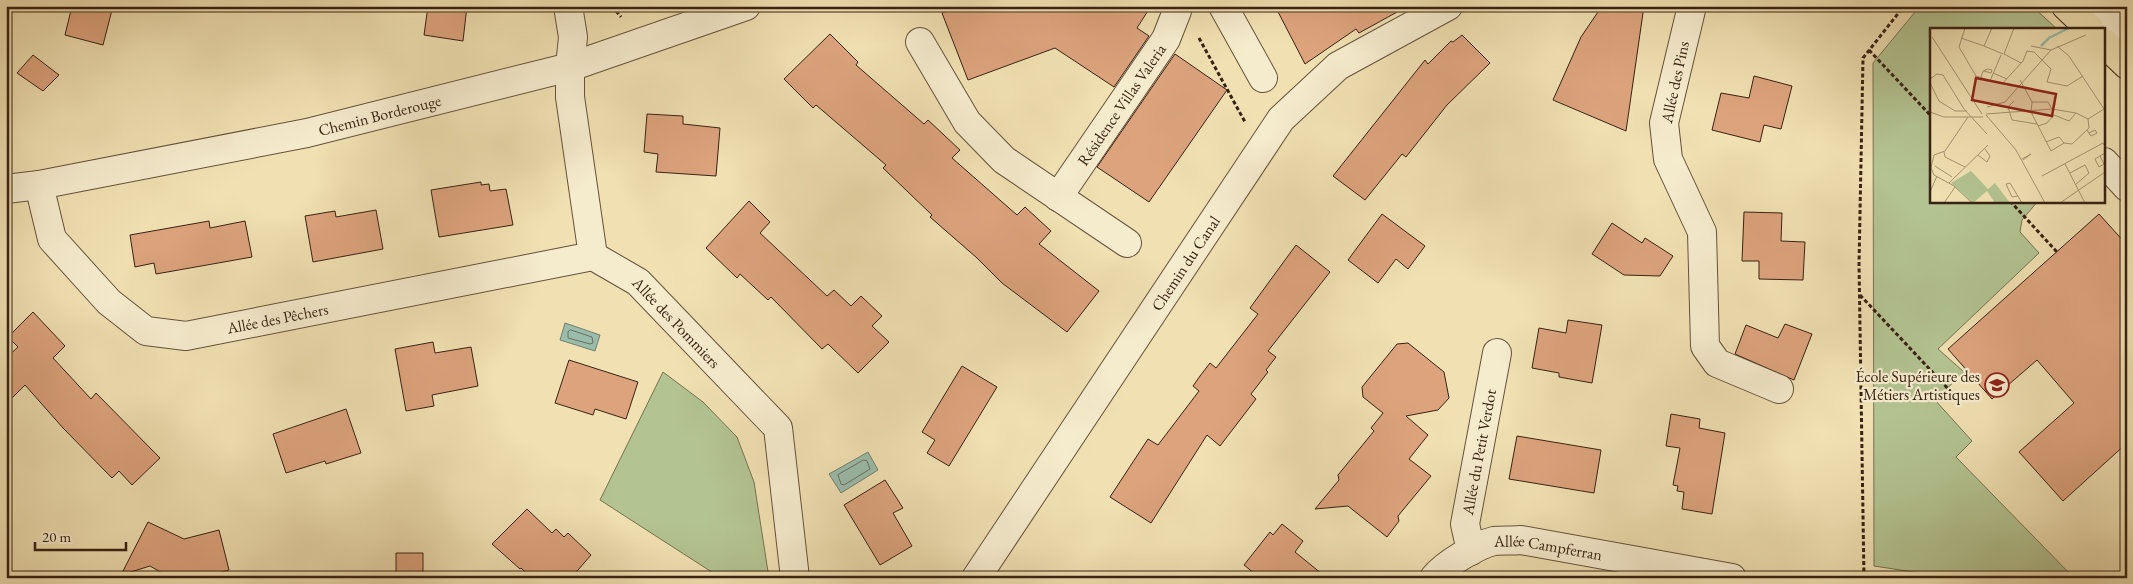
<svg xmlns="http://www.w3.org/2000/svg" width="2133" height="584" font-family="'EB Garamond',serif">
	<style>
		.green { fill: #b3c391; stroke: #767252 }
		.water { fill: #9abdab; stroke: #737f6e }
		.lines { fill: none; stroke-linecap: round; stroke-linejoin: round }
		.shore { stroke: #69705f; stroke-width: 1 }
		.building { fill: #dca37d; stroke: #382213 }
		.minor-casing { stroke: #66523b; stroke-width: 30 }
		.major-casing { stroke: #382213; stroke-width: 30 }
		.path { stroke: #382213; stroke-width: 3; stroke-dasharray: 4 2.5; stroke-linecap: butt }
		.minor { stroke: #f5ebcd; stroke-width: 28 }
		.major { stroke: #f0e0b2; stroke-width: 28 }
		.labels { text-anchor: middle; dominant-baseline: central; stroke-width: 4.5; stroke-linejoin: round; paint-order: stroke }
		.street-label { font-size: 16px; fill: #382213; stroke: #f5ebcd }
		.poi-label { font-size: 16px; fill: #382213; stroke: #f5ebcd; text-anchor: end }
		.inset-river { fill: none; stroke: #9abdab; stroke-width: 2.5 }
		.inset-road { fill: none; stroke: #a69472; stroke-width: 1 }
		.view { fill: #8f2418; fill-opacity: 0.15; stroke: #8f2418; stroke-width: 2.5 }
		.inset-edge { fill: none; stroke: #382213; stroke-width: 2.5 }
	</style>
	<rect width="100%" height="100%" fill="#f0e0b2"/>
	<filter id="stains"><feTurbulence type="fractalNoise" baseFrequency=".004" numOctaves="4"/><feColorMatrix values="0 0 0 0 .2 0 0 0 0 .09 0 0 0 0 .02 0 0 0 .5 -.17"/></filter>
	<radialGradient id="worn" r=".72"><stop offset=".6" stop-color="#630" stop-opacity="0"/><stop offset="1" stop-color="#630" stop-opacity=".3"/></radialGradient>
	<path class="green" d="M1920,6H2032L2057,29H1932V201H2038L2022,220L2020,232L2039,253L1938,349L1964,372L1935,400L1972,441L1956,457L2074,578H1953L1874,566L1873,63Z
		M663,372L703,402L737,437L754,482L769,578H721L600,500Z"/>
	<path class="water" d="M565,323L600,335L595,351L560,340Z
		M868,452L878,470L841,493L829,474Z"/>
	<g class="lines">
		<path class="shore" d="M571,330L592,337L593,343L590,344L568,338V332Z
			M864,460L867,461L870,469L844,485L841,484L838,475Z"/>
	</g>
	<path class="building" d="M72,6H113L103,45L65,35Z
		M428,6H467L463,41L424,35Z
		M960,6H1151L1137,28L1149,36L1114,87L1055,48L968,80L942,13Z
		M1275,6H1408L1359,33L1356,29L1305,64Z
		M1602,6H1644L1626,131L1553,100L1581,37Z
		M830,34L858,62L856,65L924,124L928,120L960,150L952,158L1017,215L1025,207L1051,231L1039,244L1099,291L1067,332L1002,283L977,258L930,217L932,215L883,168L886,165L816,105L813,108L784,79Z
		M1462,35L1490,63L1447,105L1406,157L1402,154L1365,200L1333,176L1425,60L1428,64L1451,41L1453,42Z
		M1175,54L1227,90L1149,202L1097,167Z
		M33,55L59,75L43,91L17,73Z
		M1754,76L1792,86L1781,129L1764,125L1760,142L1712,130L1721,93L1749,98Z
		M647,114L683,116V124L720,128L716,176L656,172L658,154L644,152Z
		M481,182V185L489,184L490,191L506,189L513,225L439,237L431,190Z
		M749,201L770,222L760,233L827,296L834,290L851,306L861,296L882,316L872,326L889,342L858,373L828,344L822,349L771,297L768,300L740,274L737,278L706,248Z
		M376,210L383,249L313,262L305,216L335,211L336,217Z
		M1744,212L1782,213L1781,241L1805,242L1803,280L1759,279V261H1742Z
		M1382,214L1425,246L1408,269L1396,259L1378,283L1348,260Z
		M2099,214L2127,245V443L2063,501L2019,452L2074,403L2037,360L1992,399L1948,349Z
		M209,221L210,228L245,221L252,257L156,274L154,263L135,267L130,235Z
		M1612,223L1642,243L1645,238L1673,256L1660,276L1624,275L1592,254Z
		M1296,245L1330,272L1268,351L1276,357L1266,370L1268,372L1251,394L1256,399L1220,446L1207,435L1151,523L1110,497L1148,439L1158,445L1199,391L1193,386L1200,376L1210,363L1216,368L1258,314L1250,308Z
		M33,312L65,346L53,358L91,399L96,393L160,458L132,485L119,471L112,478L63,428L25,385L6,404V358L18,347L8,337Z
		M1568,320L1602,325L1592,383L1559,377V373L1532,368L1539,328L1566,333Z
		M1785,324L1812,334L1794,380L1735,354L1746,325L1778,338Z
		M433,342L435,353L471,347L478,386L432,395L434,406L406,411L395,349Z
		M1408,343L1444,372L1449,398L1438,410L1406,416L1428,435L1409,459L1431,476L1398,516L1399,521L1387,537L1348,506L1315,509L1339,480L1338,475L1374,431L1371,428L1383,413L1363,397L1362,387L1397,344Z
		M569,360L638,382L626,419L595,409L593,415L555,403Z
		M962,366L997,387L949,466L927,453L935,440L922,432Z
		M346,409L361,453L326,464L325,461L286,473L273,434Z
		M1671,414L1700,419L1699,428L1725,433L1712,514L1682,509L1684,492L1677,491L1678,486L1673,485L1680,448L1666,446Z
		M1517,436L1601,450L1594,493L1509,479Z
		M885,480L903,508L893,513L912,546L880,565L844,505Z
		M527,509L552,533L556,529L564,537L568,533L591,555L571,578H532L521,568L520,569L492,544Z
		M148,522L184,539L219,530L229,570L200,578H171L150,566L121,575Z
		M1282,524L1303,541L1295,552L1327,578H1260L1244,565L1270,532L1273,535Z
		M396,553H423V578H396Z"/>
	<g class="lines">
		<g class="minor-casing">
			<g id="minor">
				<path id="s1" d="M568,6L573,37L570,67V97L593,256L638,282L778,428L795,578"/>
				<path d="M1223,6L1263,78"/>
				<path d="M1692,6L1664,123L1668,159L1702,232L1705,346L1717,363L1779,389"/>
				<path d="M2104,6L2127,32"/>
				<path d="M920,42L967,122L1004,160L1127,243"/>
				<path d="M2104,162L2127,187"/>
				<path id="s2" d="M39,185L52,239L109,302L146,331L186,336L593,256"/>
				<path id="s3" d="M6,189L39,185L307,133L570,67L746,6"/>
				<path id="s4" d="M1058,197L1166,39L1177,11L1176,6"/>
				<path id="s5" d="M1471,551L1465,524L1497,353"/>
				<path id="s6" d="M976,578L1281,119L1338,66L1448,6"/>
				<path id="s7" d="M1434,578C1445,564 1477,545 1494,541C1502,540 1512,541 1521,540L1732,578"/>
			</g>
		</g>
		<g class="major-casing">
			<path id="major" d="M2066,6L2090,29
				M2104,43L2127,65"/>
		</g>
		<path class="path" d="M612,6L621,17
			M1199,38L1245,122
			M1869,50L1932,117
			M2010,201L2057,252
			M1860,295L1952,393
			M1864,578L1859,264L1863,58L1904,6"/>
		<use href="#minor" class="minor"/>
		<use href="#major" class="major"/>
	</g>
	<defs>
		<g id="university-ring" transform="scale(1.25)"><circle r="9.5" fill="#f5ebcd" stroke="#8f2418" stroke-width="1.5"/><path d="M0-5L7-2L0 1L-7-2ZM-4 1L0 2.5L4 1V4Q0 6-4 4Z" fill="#8f2418"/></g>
	</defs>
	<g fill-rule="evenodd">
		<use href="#university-ring" x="1997" y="385"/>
	</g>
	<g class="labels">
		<g class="street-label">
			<text transform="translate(1675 82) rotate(-78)">Allée des Pins</text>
			<text stroke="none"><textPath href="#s4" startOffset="112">Résidence Villas Valeria</textPath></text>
			<text stroke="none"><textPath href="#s3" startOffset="381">Chemin Borderouge</textPath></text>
			<text stroke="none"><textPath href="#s6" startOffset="378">Chemin du Canal</textPath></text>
			<text stroke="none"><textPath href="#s2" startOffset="321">Allée des Pêchers</textPath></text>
			<text stroke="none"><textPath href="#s1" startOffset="360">Allée des Pommiers</textPath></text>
			<text stroke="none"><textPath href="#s5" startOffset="101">Allée du Petit Verdot</textPath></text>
			<text stroke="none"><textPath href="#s7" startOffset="126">Allée Campferran</textPath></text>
		</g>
		<g class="poi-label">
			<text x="1980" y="376">École Supérieure des<tspan x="1980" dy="18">Métiers Artistiques</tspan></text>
		</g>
	</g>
	<g transform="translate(1930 28)">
		<rect width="175" height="175" fill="#f0e0b2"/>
		<path d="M41,143L58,161L65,155L80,175H65L57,163L43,175L21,155Z" fill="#b3c391"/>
		<path class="inset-river" d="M111,18L119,10L139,0"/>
		<path class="inset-road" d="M35,0L29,19L46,48L72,56L93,33L97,23L104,24L121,41L117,54L137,58L153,48M84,0L74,26L91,35M2,9L52,86M31,10L54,18L62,0M54,18L73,26M101,18L121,22M127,18L139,28L174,81L158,91M63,45L77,51M51,49L53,43L58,41L62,42L61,45L54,43M0,51L7,46L13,47L34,81L57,106M90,52L102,74L101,84L121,123L134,115M60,53L71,27M0,55L9,73L25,83H37M84,73L78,79L82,92L107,96M102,74H118L122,81M57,79L75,74L121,22L156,7M0,84L14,89H53M56,86L122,81L146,85L158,91M56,87L86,122L115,175M38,89L15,123L4,127L1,140L4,147L24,158L42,175M108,98L117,95L124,87L139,93L146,85M157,102L161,108L167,105L165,102L159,105M116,114L129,109L134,115M134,115L142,116L159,100L158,91M14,124L15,129L35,139M48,127L57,134L60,128L55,121M170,128L174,136L169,139L165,131L175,125M92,131L101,126L93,132M135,136L155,175M5,138L22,149M140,145L155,137L159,145L145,157M112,148L173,115L175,118M19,155L58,117M0,164L7,148M88,168L82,169L76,156L80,155L92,175M14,175L25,159M130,175L175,144"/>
		<path class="view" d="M46,50L126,66L122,88L42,72Z"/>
		<rect width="175" height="175" class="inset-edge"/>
	</g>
	<rect width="2133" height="584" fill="none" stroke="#f0e0b2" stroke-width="25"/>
	<rect x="8" y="8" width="2118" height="569" fill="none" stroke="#382213" stroke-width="2.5"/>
	<rect x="12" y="12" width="2108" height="559" fill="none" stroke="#382213"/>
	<path d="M35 542v8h91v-8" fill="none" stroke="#382213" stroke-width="2.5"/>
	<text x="42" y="542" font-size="15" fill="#382213" stroke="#f5ebcd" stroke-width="4" paint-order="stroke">20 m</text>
	<rect width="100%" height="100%" filter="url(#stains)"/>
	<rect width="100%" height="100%" fill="url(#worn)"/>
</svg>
